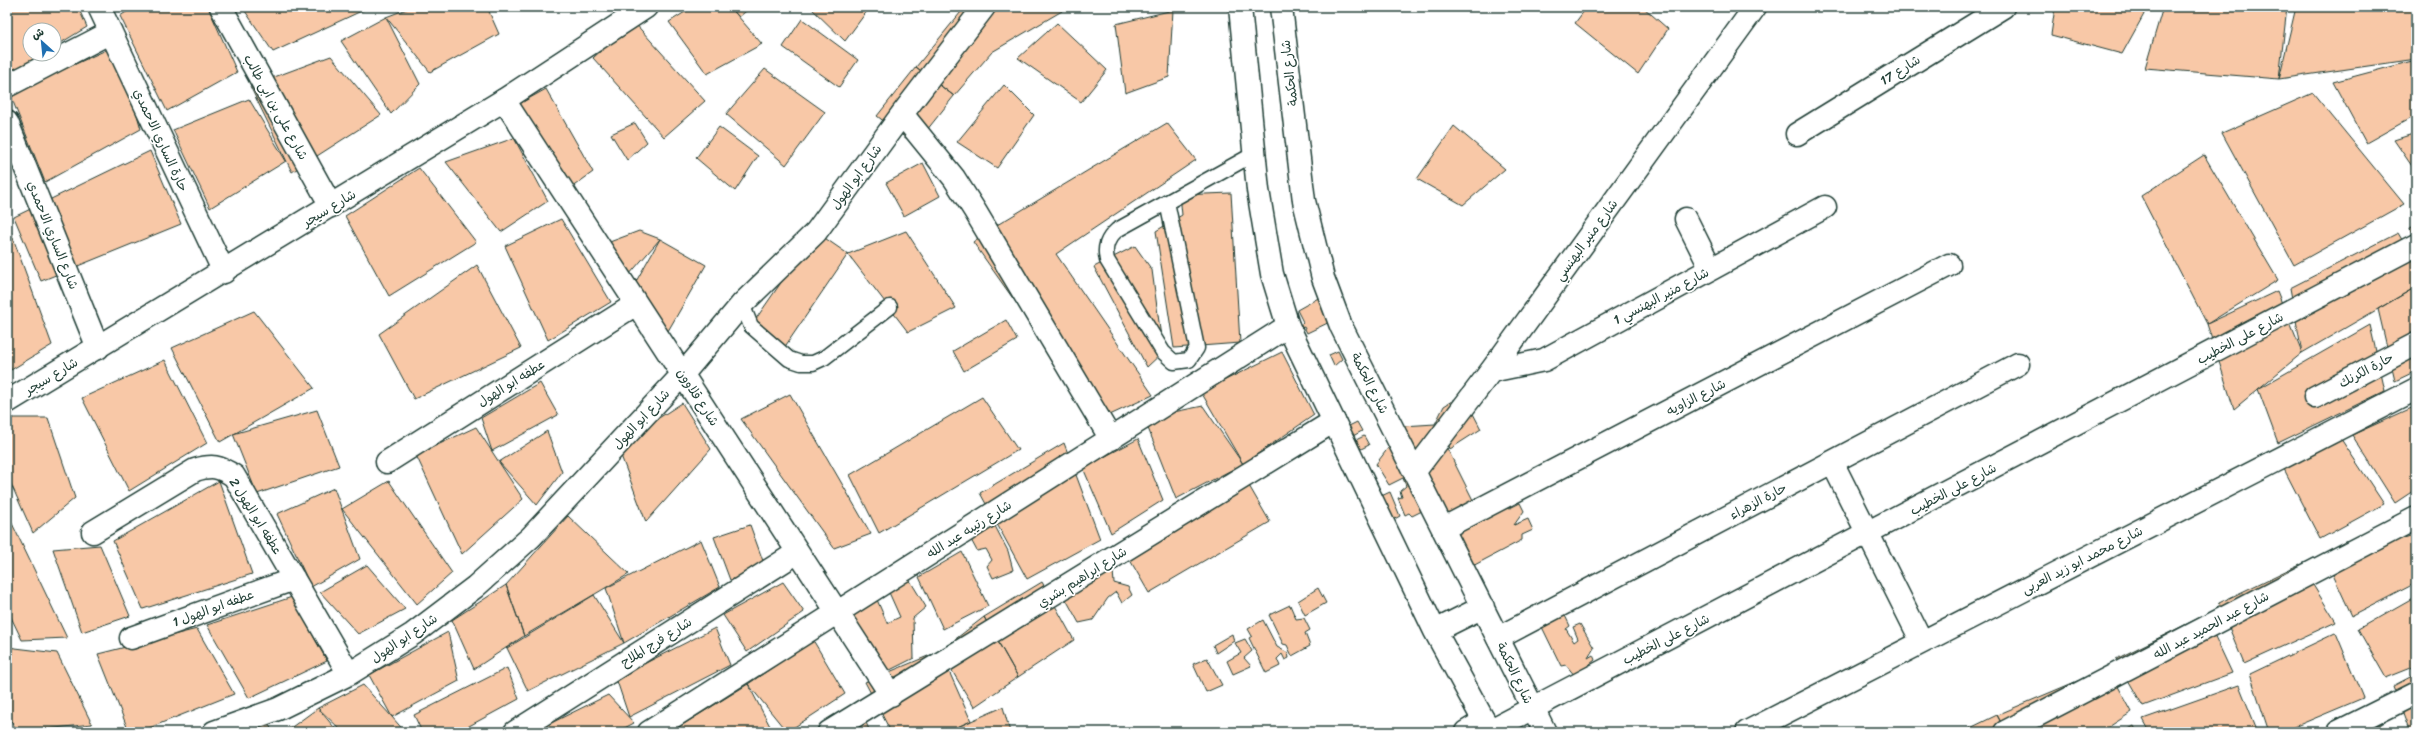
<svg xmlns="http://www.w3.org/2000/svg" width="2423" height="739" font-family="Sriracha,'Playpen Sans Arabic',sans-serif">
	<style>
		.building { fill: #f8c8a7; stroke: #1f3d34 }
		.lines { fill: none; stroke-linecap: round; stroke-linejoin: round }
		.service-casing { stroke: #1f3d34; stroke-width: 17 }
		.minor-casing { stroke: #1f3d34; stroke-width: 25 }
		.tertiary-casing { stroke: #1f3d34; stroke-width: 25 }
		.secondary-casing { stroke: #1f3d34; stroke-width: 25 }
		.service { stroke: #fff; stroke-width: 14 }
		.minor { stroke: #fff; stroke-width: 22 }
		.tertiary { stroke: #fff; stroke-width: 22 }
		.secondary { stroke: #fff; stroke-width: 22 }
		.labels { text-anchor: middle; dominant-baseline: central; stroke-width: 3.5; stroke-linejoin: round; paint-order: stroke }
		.street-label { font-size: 13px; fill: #1f3d34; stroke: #fff }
	</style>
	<rect width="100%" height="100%" fill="#fff"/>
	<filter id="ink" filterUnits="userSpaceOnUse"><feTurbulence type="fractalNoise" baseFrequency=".025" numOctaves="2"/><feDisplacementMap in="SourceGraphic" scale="8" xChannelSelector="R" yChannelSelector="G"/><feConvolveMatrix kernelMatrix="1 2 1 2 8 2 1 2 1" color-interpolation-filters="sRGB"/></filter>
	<g filter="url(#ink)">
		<path class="building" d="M7,7H78L87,27L54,47V30H30V54H42L7,74Z
			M134,7H208L237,72L167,111L120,16Z
			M251,7H370L273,52L245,11Z
			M412,7H487L499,34L430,72L386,17Z
			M693,7H730L762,44L707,74L669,22Z
			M730,7H751L739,17Z
			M810,7H870L845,41Z
			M965,7H1065L1062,11L992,52L954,96L916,67Z
			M1587,7H1643L1668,29L1638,74L1575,23Z
			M2055,7H2148L2122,54L2051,35Z
			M2163,7H2287L2279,79L2145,68Z
			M2296,7H2413L2416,21V59L2279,79Z
			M1173,10L1169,77L1125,93L1116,24Z
			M386,17L420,84L391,114L341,41Z
			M802,19L858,60L839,87L783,47Z
			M633,21L705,101L664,137L593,58Z
			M1057,23L1107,70L1081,102L1018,58Z
			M117,45L141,129L45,182L10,94Z
			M331,56L381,115L292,172L250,86Z
			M2416,60V115L2366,143L2333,82Z
			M916,67L954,96L915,145L877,116Z
			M765,69L825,112L786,165L726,114Z
			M1004,85L1034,115L997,168L957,142Z
			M546,89L593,172L564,193L510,109Z
			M2313,93L2404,204L2294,265L2222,133Z
			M249,99L286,161L210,208L173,130Z
			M635,123L647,142L627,160L611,134Z
			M1167,123L1196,160L1056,254L1153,395L1099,420L973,242L987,231Z
			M1454,126L1505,169L1463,205L1417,179Z
			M719,127L758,156L735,191L696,158Z
			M2416,133V172L2394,140Z
			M514,138L548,201L501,232L446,162Z
			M150,151L181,224L41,281L14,217Z
			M2204,155L2278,280L2207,324L2141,196Z
			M923,163L940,196L904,216L886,183Z
			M419,168L476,242L389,296L345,216Z
			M7,173L12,190L7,192Z
			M1231,193L1240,343L1174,348L1156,231L1182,215L1180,195Z
			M561,219L611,302L548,340L505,246Z
			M2416,225V246L2410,228Z
			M9,227L52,345L11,370L7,359Z
			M639,231L660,239L622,283L607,243Z
			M906,231L956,308L908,332L848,254Z
			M816,232L848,254L784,348L751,326Z
			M2398,233L2416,263V287L2302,353L2290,288Z
			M660,239L706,265L668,331L634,285Z
			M1135,246L1152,270L1163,352L1147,367L1094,267Z
			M477,265L521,348L414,399L379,334Z
			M2416,287V371L2395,381L2378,309Z
			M2277,291L2302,353L2234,409L2207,324Z
			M1329,292L1338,318L1307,333L1304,327L1301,328L1300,325L1303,322L1297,310Z
			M254,311L314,388L220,442L172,348Z
			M1006,320L1017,340L964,371L953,351Z
			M2370,325L2385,391L2278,443L2258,389Z
			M1338,351L1342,359L1334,366L1329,355Z
			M1282,352L1314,415L1243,464L1201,392Z
			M165,360L207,443L129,491L82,398Z
			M540,383L558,415L492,451L481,418Z
			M790,394L871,534L834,548L741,419Z
			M1463,394L1410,462L1403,426L1435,424L1444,406Z
			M982,397L1018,450L879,533L850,475Z
			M1467,402L1481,429L1450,449L1447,440Z
			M682,403L711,449L646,522L617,445Z
			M1203,406L1243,464L1176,499L1144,418Z
			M2416,406V489L2395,503L2352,435Z
			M317,410L339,466L257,494L233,434Z
			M7,418H48L75,498L33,533L7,475Z
			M1357,422L1362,431L1353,436L1347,427Z
			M476,427L523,499L462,554L416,455Z
			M2335,430L2384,504L2320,539L2284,469Z
			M547,431L562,472L537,505L499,462Z
			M1364,436L1369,445L1361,449L1356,440Z
			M1441,436L1473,500L1439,519L1415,471Z
			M1138,439L1163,500L1111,533L1083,468Z
			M1395,439L1430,507L1412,516L1409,513L1405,515L1398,498L1402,497L1400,491L1406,486L1403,478L1389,485L1376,464Z
			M1064,443L1100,539L1027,579L980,493Z
			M1244,477L1270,522L1149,593L1119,541Z
			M219,481L252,574L143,609L113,541Z
			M389,481L452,573L417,604L342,509Z
			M334,488L360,559L311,587L277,514Z
			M1390,492L1400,516L1389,522L1377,498Z
			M1520,503L1524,511L1514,525L1528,519L1533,530L1522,535V540L1467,569L1447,534L1504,504L1508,509Z
			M7,513L67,638L22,640L7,609Z
			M568,516L629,574L524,636L506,585Z
			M750,525L767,572L730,580L714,537Z
			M995,526L1008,551L1013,570L993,578L987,566L992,560L986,549L977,551L969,536Z
			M2416,534V583L2352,616L2328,564Z
			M701,540L720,587L624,643L606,588Z
			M100,545L130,616L82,632L53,549Z
			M962,552L988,606L943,629L919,577Z
			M1116,561L1119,568L1113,571L1114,583L1128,587L1132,595L1122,603L1116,592L1108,598L1093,620L1079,623L1063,594Z
			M2300,564L2336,622L2244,664L2219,603Z
			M367,565L405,609L358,634L320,592Z
			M906,574L926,607L913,618L914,658L878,676L845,613L875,595L887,623L900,617L887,588Z
			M783,582L804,612L747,652L723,615Z
			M1042,582L1074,640L1018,677L984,617Z
			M506,585L524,636L474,669L452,620Z
			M1318,588L1326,603L1305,615L1298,601Z
			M594,595L624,643L528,691L507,648Z
			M2416,596V666L2386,678L2358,629Z
			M292,597L327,661L249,698L207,625Z
			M1290,605L1296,619L1304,618L1310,630L1305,633L1310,646L1292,656L1287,645L1283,644L1269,615Z
			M1560,605L1570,626L1566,629L1574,642L1578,639L1573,627L1580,624L1594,648L1588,658L1593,655L1595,660L1575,676L1566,665L1561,666L1542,627Z
			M2205,615L2232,673L2143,706L2116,659Z
			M984,617L1018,677L974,707L940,651Z
			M1263,620L1277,647L1288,653L1289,658L1285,660L1282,654L1277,659L1280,666L1266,673L1249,638L1252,636L1248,629Z
			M715,628L730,665L629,717L616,678Z
			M197,629L234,694L139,732H129L98,654Z
			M448,632L459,681L392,717L369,675Z
			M2336,633L2363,698L2282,732H2269L2250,674Z
			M1232,634L1234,641L1216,653L1213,645Z
			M1245,639L1252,651L1244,658L1251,666L1233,674L1227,661L1241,653L1235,643Z
			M813,640L845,694L787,732L748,684Z
			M7,647L57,653L92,724L18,732L7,714Z
			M940,651L971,721L946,732H891L865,682Z
			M1207,658L1222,685L1206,692L1193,664Z
			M507,668L519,699L458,732H422L414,715Z
			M2108,668L2132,712L2101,732H2006L1997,715Z
			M2416,674V732H2410L2393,686Z
			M748,684L773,732H671Z
			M363,685L392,717L405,732H343L318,708Z
			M2239,685L2258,732H2150L2143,719Z
			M608,695L634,723L617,732H542L541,728Z
			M1003,707L1010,732H946Z
			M318,708L338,732H285Z
			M1997,715L2006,732H1962Z
			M865,720L870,732H845Z
			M268,723L273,732H245Z
			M2381,725L2385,732H2364Z
			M2134,726L2137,732H2123Z"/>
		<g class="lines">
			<g class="service-casing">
				<path id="service" d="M1167,202L1197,348L1189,360L1174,362L1163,352L1107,260C1104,247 1107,239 1117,230C1162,205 1208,180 1254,154
					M742,304L751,326L789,359L801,363H813L824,358L890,307"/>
			</g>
			<g class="minor-casing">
				<path id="minor" d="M99,7L224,272
					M221,7L331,206
					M7,86L111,32
					M504,100L891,695
					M902,114L954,178L975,211L1111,439
					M7,122L98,348
					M1797,134L2003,7
					M1686,219L1711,269
					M1491,371L1544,360L1825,207
					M2315,397L2416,344
					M387,462L636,304
					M1832,462L1922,642
					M1415,471L1491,371L1755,7
					M1444,528L1949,265
					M93,532L195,470C212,465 219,466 234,476L349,674
					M131,638L294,579
					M1498,638L2018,364
					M1489,731L2416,245
					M214,732L278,709L349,674L413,634L475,587L531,537L683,374L742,304L816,232L902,114L984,7
					M515,732L798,552
					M649,732L1288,326
					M829,732L1334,421
					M1466,732L1484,721
					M1747,732L2416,389
					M2005,732L2416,518
					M2338,732L2416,693"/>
			</g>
			<g class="tertiary-casing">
				<path id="tertiary" d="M1240,7L1258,190L1272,274L1288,326L1435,631L1490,732
					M1281,7L1304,201L1323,278L1341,326L1545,732
					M1435,631L1483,607"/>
			</g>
			<g class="secondary-casing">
				<path id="secondary" d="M7,402L504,100L646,7"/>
			</g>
			<use href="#service" class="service"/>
			<use href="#minor" class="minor"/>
			<use href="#tertiary" class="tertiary"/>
			<use href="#secondary" class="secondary"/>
		</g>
	</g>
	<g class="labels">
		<g class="street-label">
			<text transform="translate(1900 70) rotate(-32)">شارع 17</text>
			<text transform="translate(1289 73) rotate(-97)">شارع الحكمة</text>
			<text transform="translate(276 107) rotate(61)">شارع على بن ابى طالب</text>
			<text transform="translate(161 140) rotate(65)">حارة الساري الاحمدي</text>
			<text transform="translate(856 177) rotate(-54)">شارع ابو الهول</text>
			<text transform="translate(329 208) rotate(-31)">شارع سيجر</text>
			<text transform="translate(53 235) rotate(68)">شارع الساري الاحمدي</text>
			<text transform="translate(1586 240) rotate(-54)">شارع منير البهنسي</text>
			<text transform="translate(1661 296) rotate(-28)">شارع منير البهنسي 1</text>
			<text transform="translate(2240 338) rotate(-28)">شارع على الخطيب</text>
			<text transform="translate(2366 370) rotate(-28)">حارة الكرنك</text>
			<text transform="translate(51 376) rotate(-31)">شارع سيجر</text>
			<text transform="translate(511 383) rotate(-32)">عطفه ابو الهول</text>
			<text transform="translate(1370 383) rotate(63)">شارع الحكمة</text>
			<text transform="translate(698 397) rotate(57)">شارع قلاوون</text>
			<text transform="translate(1696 397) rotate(-27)">شارع الزاويه</text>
			<text transform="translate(641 419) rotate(-47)">شارع ابو الهول</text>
			<text transform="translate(1953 489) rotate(-28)">شارع على الخطيب</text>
			<text transform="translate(1758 501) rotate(-28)">حارة الزهراء</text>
			<text transform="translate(256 516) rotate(58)">عطفه ابو الهول 2</text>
			<text transform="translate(969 529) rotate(-32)">شارع رتيبه عبد الله</text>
			<text transform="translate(2082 560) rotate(-27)">شارع محمد ابو زيد العربى</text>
			<text transform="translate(1082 577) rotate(-32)">شارع ابراهيم بشري</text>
			<text transform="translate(213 608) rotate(-20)">عطفه ابو الهول 1</text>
			<text transform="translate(2211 625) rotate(-28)">شارع عبد الحميد عبد الله</text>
			<text transform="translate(404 638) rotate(-34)">شارع ابو الهول</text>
			<text transform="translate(1666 639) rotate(-27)">شارع على الخطيب</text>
			<text transform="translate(656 642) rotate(-32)">شارع فرج الملاح</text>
			<text transform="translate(1515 673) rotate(64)">شارع الحكمة</text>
		</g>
	</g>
	<rect width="2423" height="739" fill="none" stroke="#fff" stroke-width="24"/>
	<rect x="12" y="12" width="2399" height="715" fill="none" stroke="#1f3d34" stroke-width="1.5" filter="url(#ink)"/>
	<g transform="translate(42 42) rotate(333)"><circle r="19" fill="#ffffff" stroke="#a5b1ae"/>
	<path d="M0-3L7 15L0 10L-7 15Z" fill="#1f6fb2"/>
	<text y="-6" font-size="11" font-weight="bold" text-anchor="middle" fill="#1f3d34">ش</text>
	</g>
</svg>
